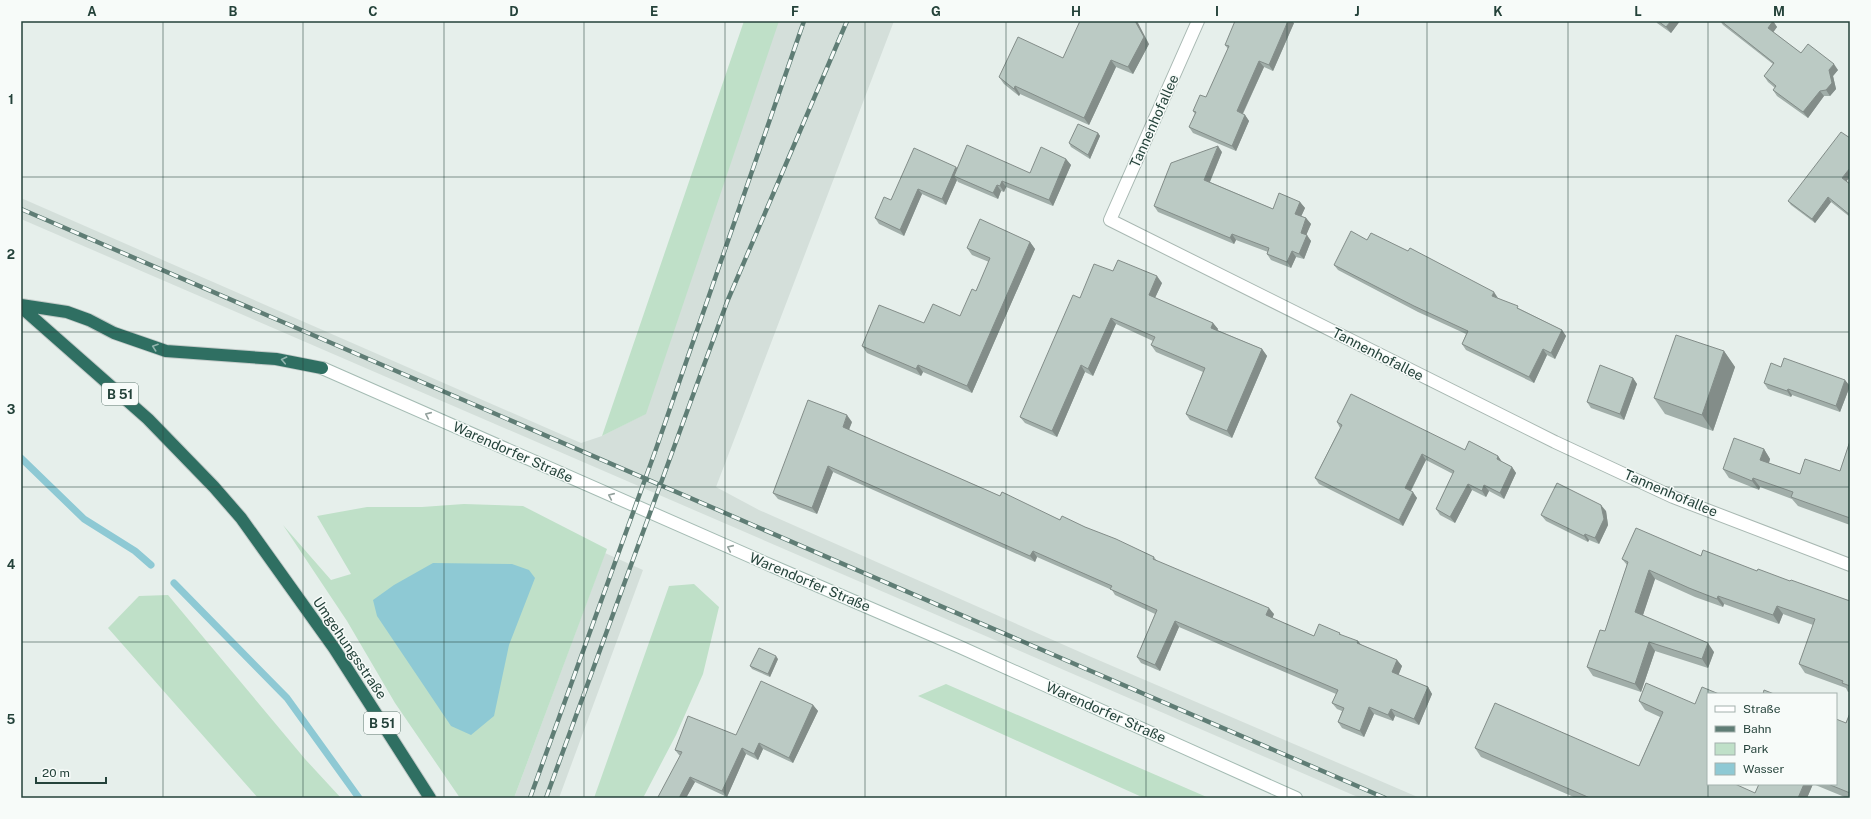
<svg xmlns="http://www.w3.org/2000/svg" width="1871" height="819" font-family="'Public Sans',sans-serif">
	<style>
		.built { fill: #d4dfda }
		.green { fill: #bfe0c8 }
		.water { fill: #8ec9d4 }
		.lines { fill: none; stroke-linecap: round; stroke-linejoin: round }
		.stream { stroke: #8ec9d4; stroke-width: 7 }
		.street-casing { stroke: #a8b8b2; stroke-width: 14 }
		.secondary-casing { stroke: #a4bbb3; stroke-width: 14 }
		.highway-casing { stroke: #c2cac8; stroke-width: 14 }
		.street { stroke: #fff; stroke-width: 12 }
		.secondary { stroke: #fff; stroke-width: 12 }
		.highway { stroke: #2f6f62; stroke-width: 12 }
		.rail-casing { stroke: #5f7d75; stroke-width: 4.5 }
		.rail { stroke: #f7fbf9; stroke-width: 3; stroke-dasharray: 9; stroke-linecap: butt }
		.wall { fill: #a1aea9 }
		.shaded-wall { fill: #838d89 }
		.building { fill: #bbcac4; stroke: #838d89 }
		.oneway { stroke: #93b5ae }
		.oneway2 { stroke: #92a09c }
		.grid { fill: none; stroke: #24423a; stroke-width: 1; stroke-opacity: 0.55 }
		.labels { text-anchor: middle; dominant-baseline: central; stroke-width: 3; stroke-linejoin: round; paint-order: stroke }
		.shield { fill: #f7fbf9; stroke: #637a73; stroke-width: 1 }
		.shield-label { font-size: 13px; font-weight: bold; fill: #24423a }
		.street-label { font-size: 14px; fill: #24423a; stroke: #f7fbf9 }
		.neatline { fill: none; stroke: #24423a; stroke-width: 1.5 }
		.grid-label { font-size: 13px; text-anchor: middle; font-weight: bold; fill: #24423a }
	</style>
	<rect width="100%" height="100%" fill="#e6efeb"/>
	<path class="built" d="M778,21H894L716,487L759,510L1089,656L1420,798H1360L21,219V198L581,443L602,436L643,415Z
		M605,553L643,570L559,798H514Z"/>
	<path class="green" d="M744,21H779L646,414L602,436Z
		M464,504L523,506L607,549L514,798H460L395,703L347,621L283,525L331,580L351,574L317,516L367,507H422Z
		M694,584L719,607L703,674L676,735L643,798H594L669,586Z
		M168,595L305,759L341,798H258L108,628L139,596Z
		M946,684L1209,798H1144L918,696Z"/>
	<path class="water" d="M433,563L512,564L529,570L535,578L509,645L494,716L471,735L451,726L377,616L373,600L394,585Z"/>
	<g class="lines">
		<path class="stream" d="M21,458L84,519L135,551L151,565
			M174,583L287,698L359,798"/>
		<g class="street-casing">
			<path id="street" d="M1198,21L1110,220L1555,442L1673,497L1850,565"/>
		</g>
		<g class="secondary-casing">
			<path id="secondary" d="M322,368L779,569L960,647L1296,798"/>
		</g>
		<g class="highway-casing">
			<path id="highway" d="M21,305L67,312L89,320L114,333L166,351L276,359L322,368
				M21,307L148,419L214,487L241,518L334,648L430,798"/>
		</g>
		<use href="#street" class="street"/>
		<use href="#secondary" class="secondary"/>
		<use href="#highway" class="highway"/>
		<g class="rail-casing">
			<path id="rail" d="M21,209L1385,798
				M530,798L656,449L804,21
				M546,798L727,302L847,21"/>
		</g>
		<use href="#rail" class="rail"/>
	</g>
	<path class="wall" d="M1656,21H1680L1671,33L1657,23Z
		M1720,21H1773L1777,27L1773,32L1801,53L1838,70L1833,76L1836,89L1830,96H1824L1808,118L1777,96L1773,90L1775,88L1768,82L1764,76L1773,64L1723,25Z
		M1294,23L1273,71L1264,67L1243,114L1245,115L1249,121L1236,151L1193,133L1189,127L1195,114L1193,111L1206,97L1228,49L1225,45Z
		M1149,44L1133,74L1116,67L1089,125L1020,94L1019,96L1004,84L999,77L1063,58Z
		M1098,133L1100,136L1090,159L1071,147L1069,143Z
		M1222,152L1210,182L1273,209L1300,202L1305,208L1301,216L1306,218L1311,224L1306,235L1311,241L1304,259L1296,257L1291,268L1271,260L1267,254L1268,252L1236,240L1234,244L1158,212L1154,206Z
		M1066,159L1071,165L1053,206L1006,187L1004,192L1001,191L998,199L958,182L957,180L946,205L922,194L904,236L879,224L875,218L891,200L956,167L957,168L1030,173Z
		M1846,181L1850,184V217L1831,202L1815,223L1791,205L1788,201Z
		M1367,240L1498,298L1562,330L1566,336L1555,359L1547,355L1534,383L1466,350L1462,344L1466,334L1418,312L1338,270L1334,265Z
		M1030,242L1035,249L972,393L923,372L921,376L867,353L862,346L924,323L960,316L976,291L989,262L972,255L967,248Z
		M1113,271L1162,283L1155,298L1213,323L1218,329L1217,330L1262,349L1267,356L1232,438L1190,420L1186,414L1203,372L1156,352L1151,345L1153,341L1116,324L1093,376L1085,372L1057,437L1025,423L1020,417L1080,298Z
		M1724,351L1735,367L1713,431L1665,414L1654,398Z
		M1781,367L1850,386L1840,412L1792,395L1791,397L1768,389L1764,383Z
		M1633,378L1637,384L1624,420L1591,408L1587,402Z
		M852,422L849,430L1000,496L1060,520L1085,527L1154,557L1157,561L1274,614L1272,618L1314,636L1340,633L1341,635L1362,645L1397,660L1402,666L1398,675L1428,687L1432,694L1419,725L1395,716L1393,721L1374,714L1364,737L1342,728L1338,722L1342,711L1337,709L1332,703L1336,694L1179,627L1160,671L1141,663L1137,657L1155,614L1115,595L1112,590L1037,557L1035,562L833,472L817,514L778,499L773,493Z
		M1337,422L1465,450L1498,456L1502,462L1512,467L1516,473L1504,499L1489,491L1486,497L1472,490L1455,523L1440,515L1436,509L1453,474L1426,460L1411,491L1417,498L1403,526L1319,484L1315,478L1340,428Z
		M1850,441V525L1798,506L1792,499L1760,487L1759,490L1729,478L1723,469L1764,449L1770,459L1769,463L1800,474L1840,471Z
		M1606,511L1608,525L1599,544L1589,540L1588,542L1546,521L1541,515Z
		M1701,556L1757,571L1850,601V692H1848L1846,688L1805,673L1799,664L1813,625L1783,614L1779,624L1724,604L1723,607L1695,597L1655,579L1643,615L1714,652L1708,668L1655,651L1641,692L1593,676L1587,667L1605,631L1627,565L1622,559Z
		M778,659L770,677L752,669L750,666Z
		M1646,683L1708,784L1755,793L1759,784H1836L1846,723L1850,713V798H1847L1813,784L1807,798H1576L1481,757L1475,748L1639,766L1660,717L1645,710L1639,701Z
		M813,705L818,711L793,763L763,749L758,760L746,754L727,797L695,782L686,798H659L658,797L681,756L679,755L675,750L736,735Z"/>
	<path class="shaded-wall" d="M1135,21H1137L1149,44L1133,74L1128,67Z
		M1288,21H1292L1294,23L1273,71L1269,65Z
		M1671,21H1680L1671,33L1666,27Z
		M1773,21L1777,27L1772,34L1768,28Z
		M1111,60L1116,67L1089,125L1084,118Z
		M1259,61L1264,67L1241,117L1237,111Z
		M1834,64L1838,70L1833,76L1836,89L1830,96L1826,90L1829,70Z
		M1015,86L1020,94L1019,96L1014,89Z
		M1820,91L1824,96L1808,118L1803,112Z
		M1245,115L1249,121L1236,151L1232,146Z
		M1098,133L1100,136L1090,159L1088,155Z
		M1218,146L1222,152L1208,186L1204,180Z
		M1066,159L1071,165L1053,206L1049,200Z
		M956,167L960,173L954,176L957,180L946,205L942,199Z
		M1850,168V177L1845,183L1842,178Z
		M1002,181L1006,187L1004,192L1000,186Z
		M997,185L1001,191L998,199L993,193Z
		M918,189L922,194L904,236L900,230Z
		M1828,197L1831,202L1815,223L1812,219Z
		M1300,202L1305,208L1300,219L1295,214Z
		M1306,218L1311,224L1305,238L1301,233Z
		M1232,234L1236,240L1234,244L1230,238Z
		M1307,235L1311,241L1304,259L1299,254Z
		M1030,242L1035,249L972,393L967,386Z
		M1292,251L1296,257L1291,268L1287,262Z
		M1157,276L1162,283L1153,302L1149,295Z
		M1494,292L1498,298L1492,296Z
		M1111,318L1116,324L1093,376L1088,369Z
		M1213,323L1218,329L1216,334L1211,328Z
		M1562,330L1566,336L1555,359L1551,353Z
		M1262,349L1267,356L1232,438L1227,431Z
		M1543,349L1547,355L1534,383L1529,377Z
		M1724,351L1735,367L1713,431L1702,415Z
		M918,365L923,372L921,376L916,369Z
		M1081,365L1085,372L1057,437L1052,431Z
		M1633,378L1637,384L1624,420L1620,414Z
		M1845,380L1850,386L1840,412L1836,406Z
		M1788,389L1792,395L1791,397L1787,391Z
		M847,415L852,422L847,434L843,427Z
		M1764,449L1770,459L1767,469L1760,460Z
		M1422,454L1426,460L1409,494L1405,488Z
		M1498,456L1502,462L1497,459Z
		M828,466L833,472L817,514L812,508Z
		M1512,467L1516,473L1504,499L1500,493Z
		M1753,478L1760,487L1759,490L1752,481Z
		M1468,484L1472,490L1455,523L1450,517Z
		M1484,485L1489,491L1486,497L1482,491Z
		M1413,492L1417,498L1403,526L1399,520Z
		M1601,505L1606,511L1608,525L1599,544L1595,538Z
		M1585,534L1589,540L1588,542L1584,536Z
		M1033,551L1037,557L1035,562L1030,556Z
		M1649,570L1655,579L1641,621L1635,612Z
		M1718,596L1724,604L1723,607L1717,599Z
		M1777,606L1783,614L1779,624L1773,615Z
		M1269,608L1274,614L1271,622L1266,615Z
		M1175,621L1179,627L1160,671L1155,665Z
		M1358,641L1363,647L1357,643Z
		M1649,642L1655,651L1641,692L1635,684Z
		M1708,643L1714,652L1708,668L1702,659Z
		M776,656L778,659L770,677L768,674Z
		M1397,660L1402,666L1397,679L1392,672Z
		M1428,687L1432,694L1419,725L1414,719Z
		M813,705L818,711L793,763L789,758Z
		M1369,707L1374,714L1364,737L1360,731Z
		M1391,709L1395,716L1393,721L1388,715Z
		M759,743L763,749L758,760L754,754Z
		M742,748L746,754L727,797L722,791Z
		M690,777L695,782L686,798H679Z
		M1804,784H1813L1807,798H1798Z"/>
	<path class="building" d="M1080,21H1135L1144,37L1128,67L1111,60L1084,118L1015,86L1014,89L999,77L1018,37L1063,58Z
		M1235,21H1288L1269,65L1259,61L1237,111L1245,115L1232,146L1189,127L1196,112L1193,111L1200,95L1206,97L1229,46L1225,45Z
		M1658,21H1671L1666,27Z
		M1721,21H1773L1768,28L1801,53L1808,44L1834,64L1829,70L1832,83L1826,90L1820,91L1803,112L1773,90L1776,86L1764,76L1774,63Z
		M1078,124L1098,133L1088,155L1069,143Z
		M1841,132L1850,138V168L1842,178L1850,184V215L1828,197L1812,219L1788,201Z
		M967,145L1030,173L1041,147L1066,159L1049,200L1002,181L1000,186L997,185L993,193L954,176Z
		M1218,146L1204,180L1273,209L1279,193L1300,202L1295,214L1306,218L1301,233L1307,235L1299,254L1292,251L1287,262L1267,254L1269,248L1232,234L1230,238L1154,206L1171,163Z
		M914,148L956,167L942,199L918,189L900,230L875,218L884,197L891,200Z
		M980,219L1030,242L967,386L918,365L916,369L862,346L879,305L924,323L933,304L960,316L972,289L976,291L990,258L967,248Z
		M1351,231L1367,240L1371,233L1408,251L1410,248L1494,292L1492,296L1518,306L1517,308L1562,330L1551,353L1543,349L1529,377L1462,344L1468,331L1414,306L1334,265Z
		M1118,260L1157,276L1149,295L1213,323L1211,328L1262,349L1227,431L1186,414L1205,368L1151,345L1155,337L1111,318L1088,369L1081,365L1052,431L1020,417L1073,295L1080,298L1094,264L1113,271Z
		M1676,335L1724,351L1702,415L1654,398Z
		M1784,358L1845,380L1836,406L1788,389L1787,391L1764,383L1771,363L1781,367Z
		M1600,365L1633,378L1620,414L1587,402Z
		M1351,394L1465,450L1469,441L1498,456L1497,459L1512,467L1500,493L1484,485L1482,491L1468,484L1450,517L1436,509L1454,471L1422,454L1405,488L1413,492L1399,520L1315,478L1342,425L1337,422Z
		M808,400L847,415L843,427L1000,496L1002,492L1060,520L1062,516L1085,527L1116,539L1154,557L1153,559L1269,608L1266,615L1314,636L1319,624L1340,633L1339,634L1358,641L1357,643L1397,660L1392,672L1428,687L1414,719L1391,709L1388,715L1369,707L1360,731L1338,722L1344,708L1332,703L1338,690L1175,621L1155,665L1137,657L1157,610L1110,589L1112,586L1033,551L1030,556L828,466L812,508L773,493Z
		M1734,438L1764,449L1760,460L1800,474L1805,459L1840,471L1850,441V518L1791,497L1793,492L1753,478L1752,481L1723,469Z
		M1557,483L1601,505L1604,519L1595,538L1585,534L1584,536L1541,515Z
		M1636,528L1701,556L1703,550L1757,571L1758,569L1790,581L1791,580L1850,601V686L1842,683L1843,681L1799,664L1815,619L1777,606L1773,615L1718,596L1717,599L1689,588L1649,570L1635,612L1708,643L1702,659L1649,642L1635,684L1587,667L1600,630L1605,631L1628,562L1622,559Z
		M759,648L776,656L768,674L750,666Z
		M761,681L813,705L789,758L759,743L754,754L742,748L722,791L690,777L679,798H661L658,797L682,752L675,750L688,716L736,735Z
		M1646,683L1695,704L1702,687L1719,694H1708V784H1735L1755,793L1759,784H1804L1798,798H1590L1475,748L1495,703L1639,766L1663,712L1639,701Z
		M1764,690L1774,694H1763Z
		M1850,713V793L1828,784H1836V719L1846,723Z"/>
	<defs><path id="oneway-chevron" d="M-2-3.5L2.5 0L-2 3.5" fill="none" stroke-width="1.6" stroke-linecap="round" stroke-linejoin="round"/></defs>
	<g class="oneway">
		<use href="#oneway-chevron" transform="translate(155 347) rotate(-161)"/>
		<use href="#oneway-chevron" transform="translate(284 360) rotate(-168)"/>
	</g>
	<g class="oneway2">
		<use href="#oneway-chevron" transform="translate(428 415) rotate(-156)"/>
		<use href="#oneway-chevron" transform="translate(611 496) rotate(-156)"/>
		<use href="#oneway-chevron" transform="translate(730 548) rotate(-156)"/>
	</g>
	<path class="grid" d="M163,21V798M303,21V798M444,21V798M584,21V798M725,21V798M865,21V798M1006,21V798M1146,21V798M1287,21V798M1427,21V798M1568,21V798M1708,21V694M21,177H1850M21,332H1850M21,487H1850M21,642H1850M1708,784V798"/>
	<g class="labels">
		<g class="shield">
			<rect x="102" y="383" width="36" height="22" rx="3"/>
			<rect x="364" y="712" width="36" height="22" rx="3"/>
		</g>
		<g class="shield-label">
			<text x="120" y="394">B 51</text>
			<text x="382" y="723">B 51</text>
		</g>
		<g class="street-label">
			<text transform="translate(1154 121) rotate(-66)">Tannenhofallee</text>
			<text transform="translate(1378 354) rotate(27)">Tannenhofallee</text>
			<text transform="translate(513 452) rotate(24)">Warendorfer Straße</text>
			<text transform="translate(1671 493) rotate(23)">Tannenhofallee</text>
			<text transform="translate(810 582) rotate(23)">Warendorfer Straße</text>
			<text transform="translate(350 648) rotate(56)">Umgehungsstraße</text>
			<text transform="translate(1106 712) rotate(24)">Warendorfer Straße</text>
		</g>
	</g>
	<rect width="1871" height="819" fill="none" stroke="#f7fbf9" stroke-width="44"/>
	<rect x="1707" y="693" width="130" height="92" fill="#f7fbf9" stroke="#a3b1ad"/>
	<rect x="1715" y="706" width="20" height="6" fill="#ffffff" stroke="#a3b1ad"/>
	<text x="1743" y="713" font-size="12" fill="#24423a">Straße</text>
	<rect x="1715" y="726" width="20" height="6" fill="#5f7d75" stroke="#a3b1ad"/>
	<text x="1743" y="733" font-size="12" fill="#24423a">Bahn</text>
	<rect x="1715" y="743" width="20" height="12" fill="#bfe0c8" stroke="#a3b1ad"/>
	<text x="1743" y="753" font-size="12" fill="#24423a">Park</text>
	<rect x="1715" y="763" width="20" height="12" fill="#8ec9d4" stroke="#a3b1ad"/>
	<text x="1743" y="773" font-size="12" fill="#24423a">Wasser</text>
	<path d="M36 777v6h70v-6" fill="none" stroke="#24423a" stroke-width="2"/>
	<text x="42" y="777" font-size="12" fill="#24423a" stroke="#f7fbf9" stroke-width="3" paint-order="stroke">20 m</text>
	<rect x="22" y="22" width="1827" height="775" class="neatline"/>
	<g class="grid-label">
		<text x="92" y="16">A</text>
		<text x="233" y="16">B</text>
		<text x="373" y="16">C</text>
		<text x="514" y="16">D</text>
		<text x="654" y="16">E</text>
		<text x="795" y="16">F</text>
		<text x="936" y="16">G</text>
		<text x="1076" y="16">H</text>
		<text x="1217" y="16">I</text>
		<text x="1357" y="16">J</text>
		<text x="1498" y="16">K</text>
		<text x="1638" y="16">L</text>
		<text x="1779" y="16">M</text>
		<text x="11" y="104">1</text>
		<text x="11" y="259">2</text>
		<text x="11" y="414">3</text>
		<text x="11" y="569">4</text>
		<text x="11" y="724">5</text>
	</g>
</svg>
